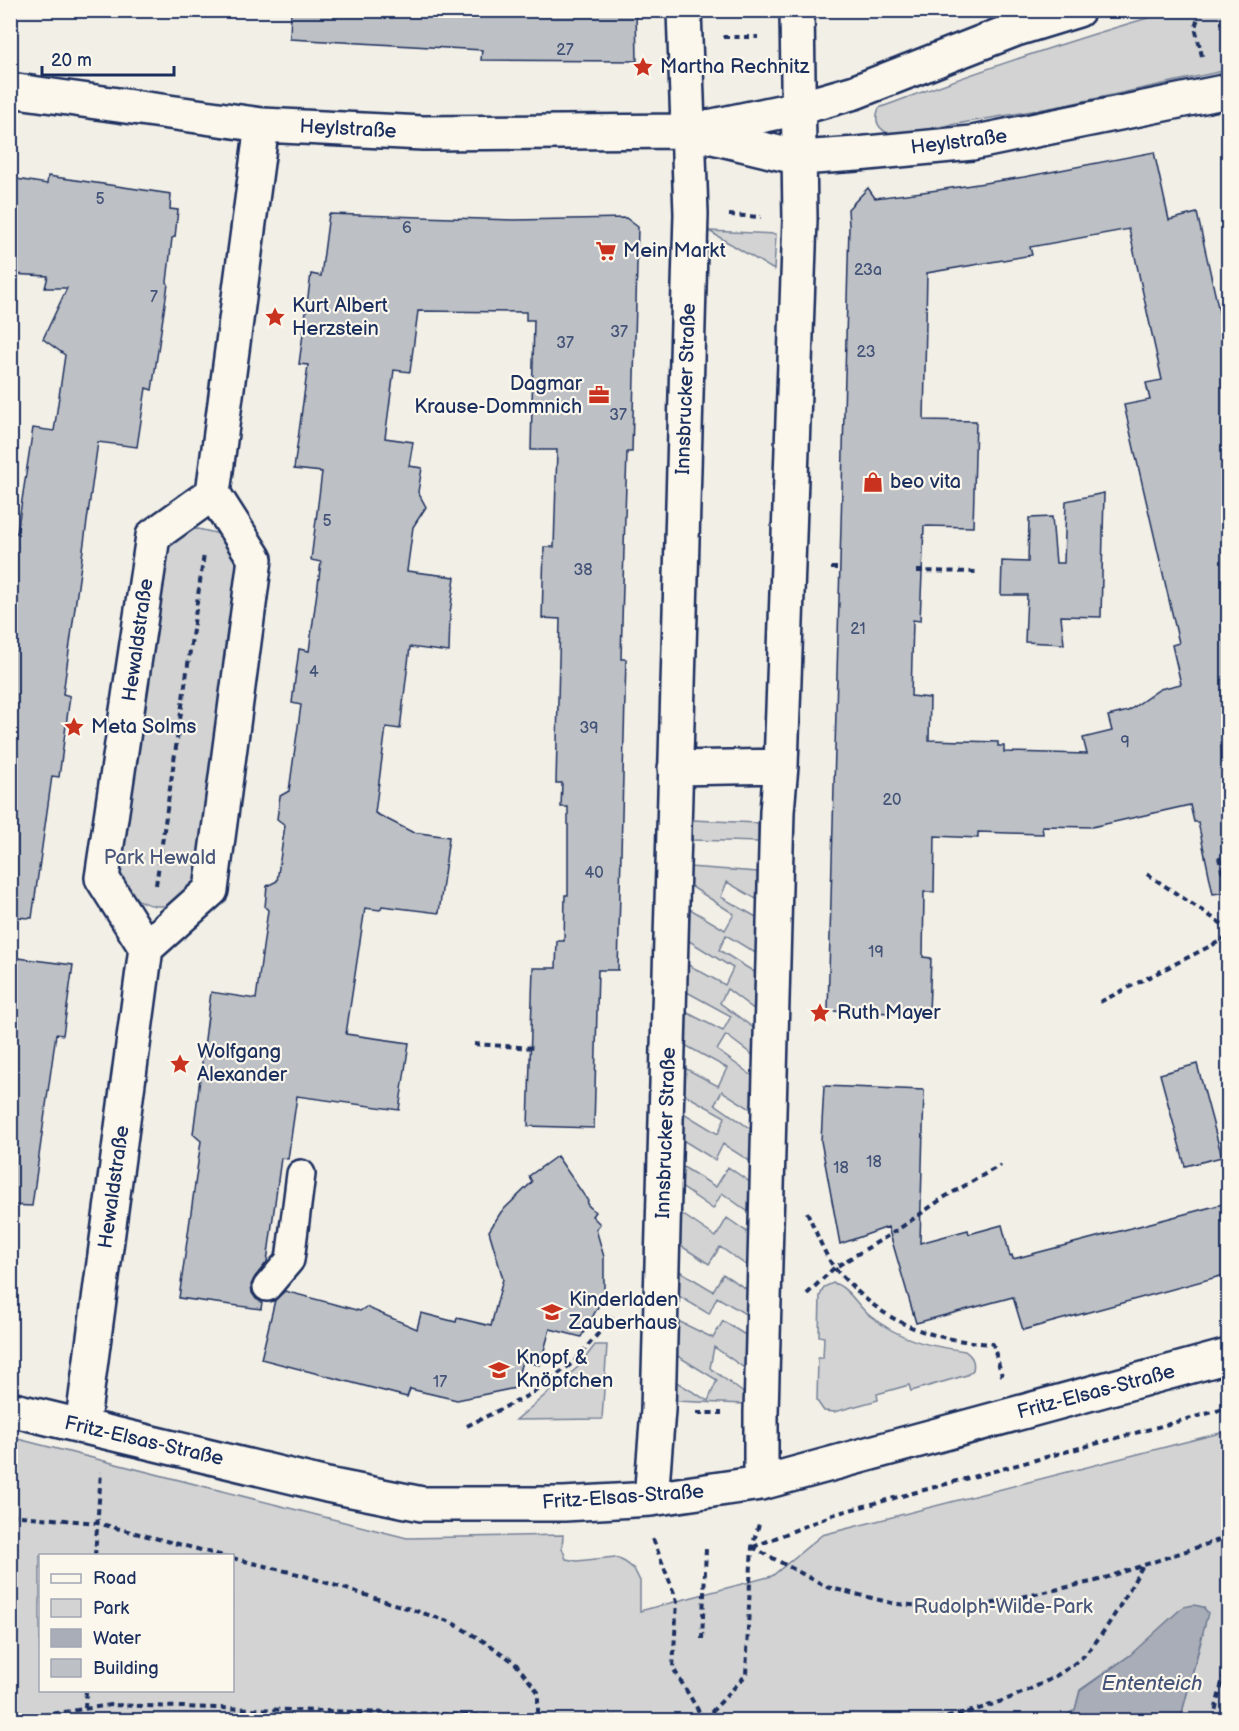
<svg xmlns="http://www.w3.org/2000/svg" width="1239" height="1731" font-family="'Balsamiq Sans',sans-serif">
	<style>
		.green { fill: #d2d3d2; stroke: #768198; stroke-width: 1.5; fill-rule: evenodd }
		.water { fill: #a9adb7; stroke: #707b93; stroke-width: 1.5 }
		.building { fill: #bdc0c4; stroke: #1b2f5e; stroke-width: 1.5; fill-rule: evenodd }
		.lines { fill: none; stroke-linecap: round; stroke-linejoin: round }
		.service-casing { stroke: #1b2f5e; stroke-width: 32 }
		.minor-casing { stroke: #1b2f5e; stroke-width: 38 }
		.path { stroke: #1b2f5e; stroke-width: 4; stroke-dasharray: 6 4.5; stroke-linecap: butt }
		.service { stroke: #fbf7ec; stroke-width: 27 }
		.minor { stroke: #fbf7ec; stroke-width: 33 }
		.path-bridge { stroke: #1b2f5e; stroke-width: 4; stroke-dasharray: 6 4.5; stroke-linecap: butt }
		.labels { text-anchor: middle; dominant-baseline: central; stroke-width: 4.5; stroke-linejoin: round; paint-order: stroke }
		.number-label { font-size: 16px; fill: #445378 }
		.poi-label { font-size: 20px; fill: #1b2f5e; stroke: #fbf7ec; text-anchor: start }
		.street-label { font-size: 20px; fill: #1b2f5e; stroke: #fbf7ec }
		.park-label { font-size: 20px; fill: #49587b; stroke: #fbf7ec }
		.water-label { font-size: 21px; font-style: italic; fill: #465579; stroke: #fbf7ec }
	</style>
	<rect width="100%" height="100%" fill="#f2efe6"/>
	<filter id="ink" filterUnits="userSpaceOnUse"><feTurbulence type="fractalNoise" baseFrequency=".0167" numOctaves="2"/><feDisplacementMap in="SourceGraphic" scale="12" xChannelSelector="R" yChannelSelector="G"/><feConvolveMatrix kernelMatrix="1 2 1 2 8 2 1 2 1" color-interpolation-filters="sRGB"/></filter>
	<g filter="url(#ink)">
		<path class="green" d="M1172,11H1228V70L1061,106L892,135C879,130 873,122 879,108C975,72 1073,39 1172,11Z
			M709,231L776,234L774,270Z
			M198,529L220,534L239,564L195,883C190,889 183,899 176,903C170,907 163,906 157,906C136,904 123,890 119,870L167,546L188,530Z
			M692,820L758,823V842L692,840Z
			M689,867L758,872V900L727,882L721,897L758,918L757,954L726,935L719,950L756,973L755,1010L727,989L720,1003L755,1029L754,1056L726,1035L717,1050L754,1077L752,1110L722,1091L715,1104L752,1130L751,1162L723,1144L715,1160L681,1139L682,1112L718,1134L725,1117L682,1093L683,1067L718,1086L727,1068L683,1044L684,1011L723,1031L731,1016L685,991V963L725,985L733,968L686,939L687,907L725,930L734,914L689,885Z
			M680,1165L716,1187L728,1167L751,1183L750,1213L722,1193L713,1209L680,1186Z
			M679,1212L716,1237L727,1218L750,1234L749,1267L720,1247L709,1264L678,1244Z
			M678,1270L713,1291L723,1274L748,1290L747,1315L717,1297L709,1314L677,1295Z
			M833,1283C849,1287 857,1306 870,1316C903,1341 925,1345 965,1351C972,1356 975,1361 973,1370L967,1375L911,1391L909,1385L877,1394L878,1400L834,1412L824,1411L817,1401L818,1358H823L824,1337L819,1336L820,1296L824,1287Z
			M676,1320L713,1338L723,1321L747,1336L746,1369L714,1347L710,1368L745,1394L744,1404L675,1401V1381L708,1401L717,1380L676,1355Z
			M595,1345H607L602,1419L516,1420L578,1367Z
			M1228,1431V1720H1180L1203,1634L1129,1656L1080,1690L1075,1710L1058,1720H11L10,1437L407,1538L563,1535L562,1548L566,1559L577,1561L615,1557L625,1562L634,1569L640,1581V1611L772,1576L822,1535ZM40,1556H232V1690H40Z"/>
		<path class="water" d="M1194,1605L1203,1607L1208,1613L1180,1720H1058L1075,1710L1080,1691L1129,1656L1183,1607Z"/>
		<path class="building" d="M291,10H636L637,61L481,60L482,50L290,39Z
			M1154,152L1169,220L1197,213L1228,352V892L1213,894L1198,822H1194L1190,805L1092,827L1042,826L1043,834L978,832V838L935,836L934,892H924L923,957L931,958L929,1014L828,1011L849,226L848,209L868,188L875,198L938,190L1024,177ZM1129,229L1162,380L1146,383L1150,400L1124,405L1179,643L1172,645L1181,684L1160,689L1128,711L1108,716L1112,731L1083,738L1087,754L1004,752V746H998V742L929,740L930,698L911,696L913,620L920,621L924,526L973,527L976,421L924,420L927,273L1032,255L1030,247Z
			M48,176L171,194L170,209L178,210L175,237L172,238L167,282L168,284L152,390L146,388L137,447L98,442L63,694L70,696L59,777L52,776L32,918L10,917V532L17,533L33,428L54,431L65,355L43,339L67,288H45L48,276L10,274V178L47,184Z
			M329,214L513,220L626,218L638,227L632,452H627L624,548L621,659H626L618,970H598L594,1128L528,1126L533,968H556L557,941H564L565,895H568V807H561L562,783H556L560,619L542,618L544,547H554L557,450H531L534,320H526V312L418,311L410,372L394,370L385,438L413,442L409,466L422,468L418,492L426,507L413,527L407,571L455,577L450,613L449,652L410,647L400,729L386,727L375,813L412,832L449,837L439,913L382,906L380,910L365,908L346,1034L409,1043L399,1110L297,1096L288,1159L281,1158L267,1262L255,1277L251,1285L252,1293L256,1299L262,1302L261,1309L179,1298L201,1141L193,1134L211,992L256,999L268,910L265,907L267,886L277,881L285,825L277,819L280,796L289,791L301,705L292,703L299,649L309,651L321,562L311,560L322,472L294,469L308,365L299,364L311,274L321,276Z
			M1104,493L1101,617L1061,616L1064,644L1025,642L1027,595H1001L1002,561L1028,562L1029,518L1052,517L1056,563H1064L1066,501Z
			M10,957L73,965L63,1035L56,1034L32,1206L10,1205Z
			M1197,1064L1222,1157L1185,1166L1160,1074Z
			M824,1086L924,1090L920,1243L968,1230L969,1234L1002,1225L1010,1256L1012,1255L1013,1259L1223,1204L1228,1224V1274L1023,1330L1013,1297L916,1323L888,1227L840,1244L821,1141Z
			M557,1156L588,1201L587,1204L595,1212L592,1216L600,1224L596,1229L604,1257V1290L598,1307L581,1337L550,1329L540,1365L522,1361L515,1388L457,1400L410,1389L407,1397L261,1359L275,1300L285,1291L360,1311L366,1307L417,1329L421,1313L456,1322L457,1318L491,1326L503,1279L489,1231L501,1212L532,1182L529,1176Z"/>
		<g class="lines">
			<g class="service-casing">
				<path id="service" d="M267,1287L290,1260L301,1174"/>
			</g>
			<g class="minor-casing">
				<path id="minor" d="M10,90L262,125L423,133L689,131L799,108L855,92L1016,29L1078,10
					M696,133L800,158L857,154L972,143L1228,91
					M675,768L781,766
					M146,948L211,890L255,559L213,493L262,125
					M10,1409L327,1485L422,1504H564L651,1499L761,1483L1228,1356
					M82,1427L146,948L102,878L153,536L213,493
					M761,1483V1413L777,811L781,766L800,219L797,10
					M651,1499L658,1410L691,214L684,10"/>
			</g>
			<path class="path" d="M1201,10L1195,27L1202,56
				M723,37H758
				M729,215L761,217
				M831,568H840
				M917,571L978,572
				M1219,857L1228,899
				M1147,874L1228,928
				M156,885L204,554
				M1100,1002L1228,937
				M474,1044L535,1048
				M807,1212C815,1229 822,1249 833,1266C839,1274 848,1282 855,1289C896,1329 938,1340 993,1344L1002,1376
				M807,1294L834,1268L896,1231L943,1198L1001,1165
				M697,1413H722
				M467,1426L533,1393L574,1362L614,1315
				M10,1515L97,1523L224,1556
				M653,1539L677,1601L673,1668L704,1720
				M752,1547L827,1587L896,1604L942,1607L989,1604L1096,1581L1228,1537
				M753,1547L835,1514L1228,1408
				M95,1556L101,1472
				M232,1558L302,1575L451,1622L490,1645L515,1663L538,1692V1720
				M750,1582L752,1547L759,1524
				M702,1639L706,1549
				M85,1708L86,1690
				M12,1720L110,1705L538,1717
				M583,1720V1717L636,1718
				M905,1720C917,1720 929,1719 941,1718C982,1712 1064,1681 1090,1649C1111,1624 1126,1595 1142,1567
				M1213,1720L1228,1658"/>
			<use href="#service" class="service"/>
			<use href="#minor" class="minor"/>
			<path class="path-bridge" d="M636,1718L721,1720
				M704,1720L746,1675L750,1582"/>
		</g>
	</g>
	<defs>
		<g id="sight-bare" transform="scale(1.62)"><path d="M0-6L1.8-2.2L6-1.7L2.9 1.2L3.7 5.4L0 3.3L-3.7 5.4L-2.9 1.2L-6-1.7L-1.8-2.2Z" fill="#c8321e" stroke="#fbf7ec" stroke-width="2.5" paint-order="stroke"/></g>
		<g id="supermarket-bare" transform="scale(1.62)"><path d="M-6-5.5h2.5l.6 2H6L4.5 2H-2.5L-4.4-4H-6ZM-1.5 3.2a1.3 1.3 0 1 0 .1 0ZM3 3.2a1.3 1.3 0 1 0 .1 0Z" fill="#c8321e" stroke="#fbf7ec" stroke-width="2.5" paint-order="stroke"/></g>
		<g id="office-bare" transform="scale(1.62)"><path d="M-6-3h4V-5.5h4V-3h4V5H-6ZM-1-4.5V-3h2v-1.5ZM-6 0V1H6V0Z" fill="#c8321e" stroke="#fbf7ec" stroke-width="2.5" paint-order="stroke"/></g>
		<g id="shop-bare" transform="scale(1.62)"><path d="M-5-2.5h2.3a2.7 3.5 0 0 1 5.4 0H5L5.5 6h-11ZM-1.5-2.5h3a1.5 2.3 0 0 0-3 0Z" fill="#c8321e" stroke="#fbf7ec" stroke-width="2.5" paint-order="stroke"/></g>
		<g id="school-bare" transform="scale(1.62)"><path d="M0-5L7-2L0 1L-7-2ZM-4 1L0 2.5L4 1V4Q0 6-4 4Z" fill="#c8321e" stroke="#fbf7ec" stroke-width="2.5" paint-order="stroke"/></g>
	</defs>
	<g fill-rule="evenodd">
		<use href="#sight-bare" x="643" y="67"/>
		<use href="#supermarket-bare" x="606" y="251"/>
		<use href="#sight-bare" x="275" y="317"/>
		<use href="#office-bare" x="599" y="395"/>
		<use href="#shop-bare" x="873" y="482"/>
		<use href="#sight-bare" x="74" y="727"/>
		<use href="#sight-bare" x="820" y="1013"/>
		<use href="#sight-bare" x="180" y="1064"/>
		<use href="#school-bare" x="552" y="1312"/>
		<use href="#school-bare" x="499" y="1370"/>
	</g>
	<g class="labels">
		<g class="number-label">
			<text x="565" y="50">27</text>
			<text x="100" y="199">5</text>
			<text x="407" y="228">6</text>
			<text x="868" y="270">23a</text>
			<text x="154" y="297">7</text>
			<text x="619" y="332">37</text>
			<text x="565" y="343">37</text>
			<text x="866" y="352">23</text>
			<text x="618" y="415">37</text>
			<text x="327" y="521">5</text>
			<text x="583" y="570">38</text>
			<text x="858" y="629">21</text>
			<text x="314" y="672">4</text>
			<text x="589" y="728">39</text>
			<text x="1125" y="742">9</text>
			<text x="892" y="800">20</text>
			<text x="594" y="873">40</text>
			<text x="876" y="952">19</text>
			<text x="874" y="1162">18</text>
			<text x="841" y="1168">18</text>
			<text x="440" y="1382">17</text>
		</g>
		<g class="poi-label">
			<text x="660" y="67">Martha Rechnitz</text>
			<text x="623" y="251">Mein Markt</text>
			<text x="292" y="306">Kurt Albert<tspan x="292" dy="23">Herzstein</tspan></text>
			<text x="582" y="384" text-anchor="end">Dagmar<tspan x="582" dy="23">Krause-Dommnich</tspan></text>
			<text x="890" y="482">beo vita</text>
			<text x="91" y="727">Meta Solms</text>
			<text x="837" y="1013">Ruth Mayer</text>
			<text x="197" y="1052">Wolfgang<tspan x="197" dy="23">Alexander</tspan></text>
			<text x="569" y="1300">Kinderladen<tspan x="569" dy="23">Zauberhaus</tspan></text>
			<text x="516" y="1358">Knopf &amp;<tspan x="516" dy="23">Knöpfchen</tspan></text>
		</g>
		<g class="street-label">
			<text transform="translate(348 129) rotate(3)">Heylstraße</text>
			<text transform="translate(959 142) rotate(-7)">Heylstraße</text>
			<text transform="translate(686 389) rotate(-88)">Innsbrucker Straße</text>
			<text transform="translate(138 640) rotate(-82)">Hewaldstraße</text>
			<text transform="translate(666 1133) rotate(-88)">Innsbrucker Straße</text>
			<text transform="translate(114 1187) rotate(-82)">Hewaldstraße</text>
			<text transform="translate(1096 1392) rotate(-15)">Fritz-Elsas-Straße</text>
			<text transform="translate(144 1441) rotate(13)">Fritz-Elsas-Straße</text>
			<text transform="translate(623 1497) rotate(-4)">Fritz-Elsas-Straße</text>
		</g>
		<g class="park-label">
			<text x="160" y="858">Park Hewald</text>
			<text x="1003" y="1607">Rudolph-Wilde-Park</text>
		</g>
		<g class="water-label">
			<text x="1152" y="1683">Ententeich</text>
		</g>
	</g>
	<rect width="1239" height="1731" fill="none" stroke="#fbf7ec" stroke-width="36"/>
	<rect x="18" y="18" width="1203" height="1695" fill="none" stroke="#1b2f5e" stroke-width="2" filter="url(#ink)"/>
	<rect x="39" y="1554" width="195" height="138" fill="#fbf7ec" stroke="#a1a7b3" stroke-width="1.5"/>
	<rect x="51" y="1574" width="30" height="9" fill="#fbf7ec" stroke="#a1a7b3" stroke-width="1.5"/>
	<text x="93" y="1584" font-size="18" fill="#1b2f5e">Road</text>
	<rect x="51" y="1599" width="30" height="18" fill="#d2d3d2" stroke="#a1a7b3" stroke-width="1.5"/>
	<text x="93" y="1614" font-size="18" fill="#1b2f5e">Park</text>
	<rect x="51" y="1629" width="30" height="18" fill="#a9adb7" stroke="#a1a7b3" stroke-width="1.5"/>
	<text x="93" y="1644" font-size="18" fill="#1b2f5e">Water</text>
	<rect x="51" y="1659" width="30" height="18" fill="#bdc0c4" stroke="#a1a7b3" stroke-width="1.5"/>
	<text x="93" y="1674" font-size="18" fill="#1b2f5e">Building</text>
	<path d="M42 66v9h132v-9" fill="none" stroke="#1b2f5e" stroke-width="3"/>
	<text x="51" y="66" font-size="18" fill="#1b2f5e" stroke="#fbf7ec" stroke-width="4.5" paint-order="stroke">20 m</text>
</svg>
